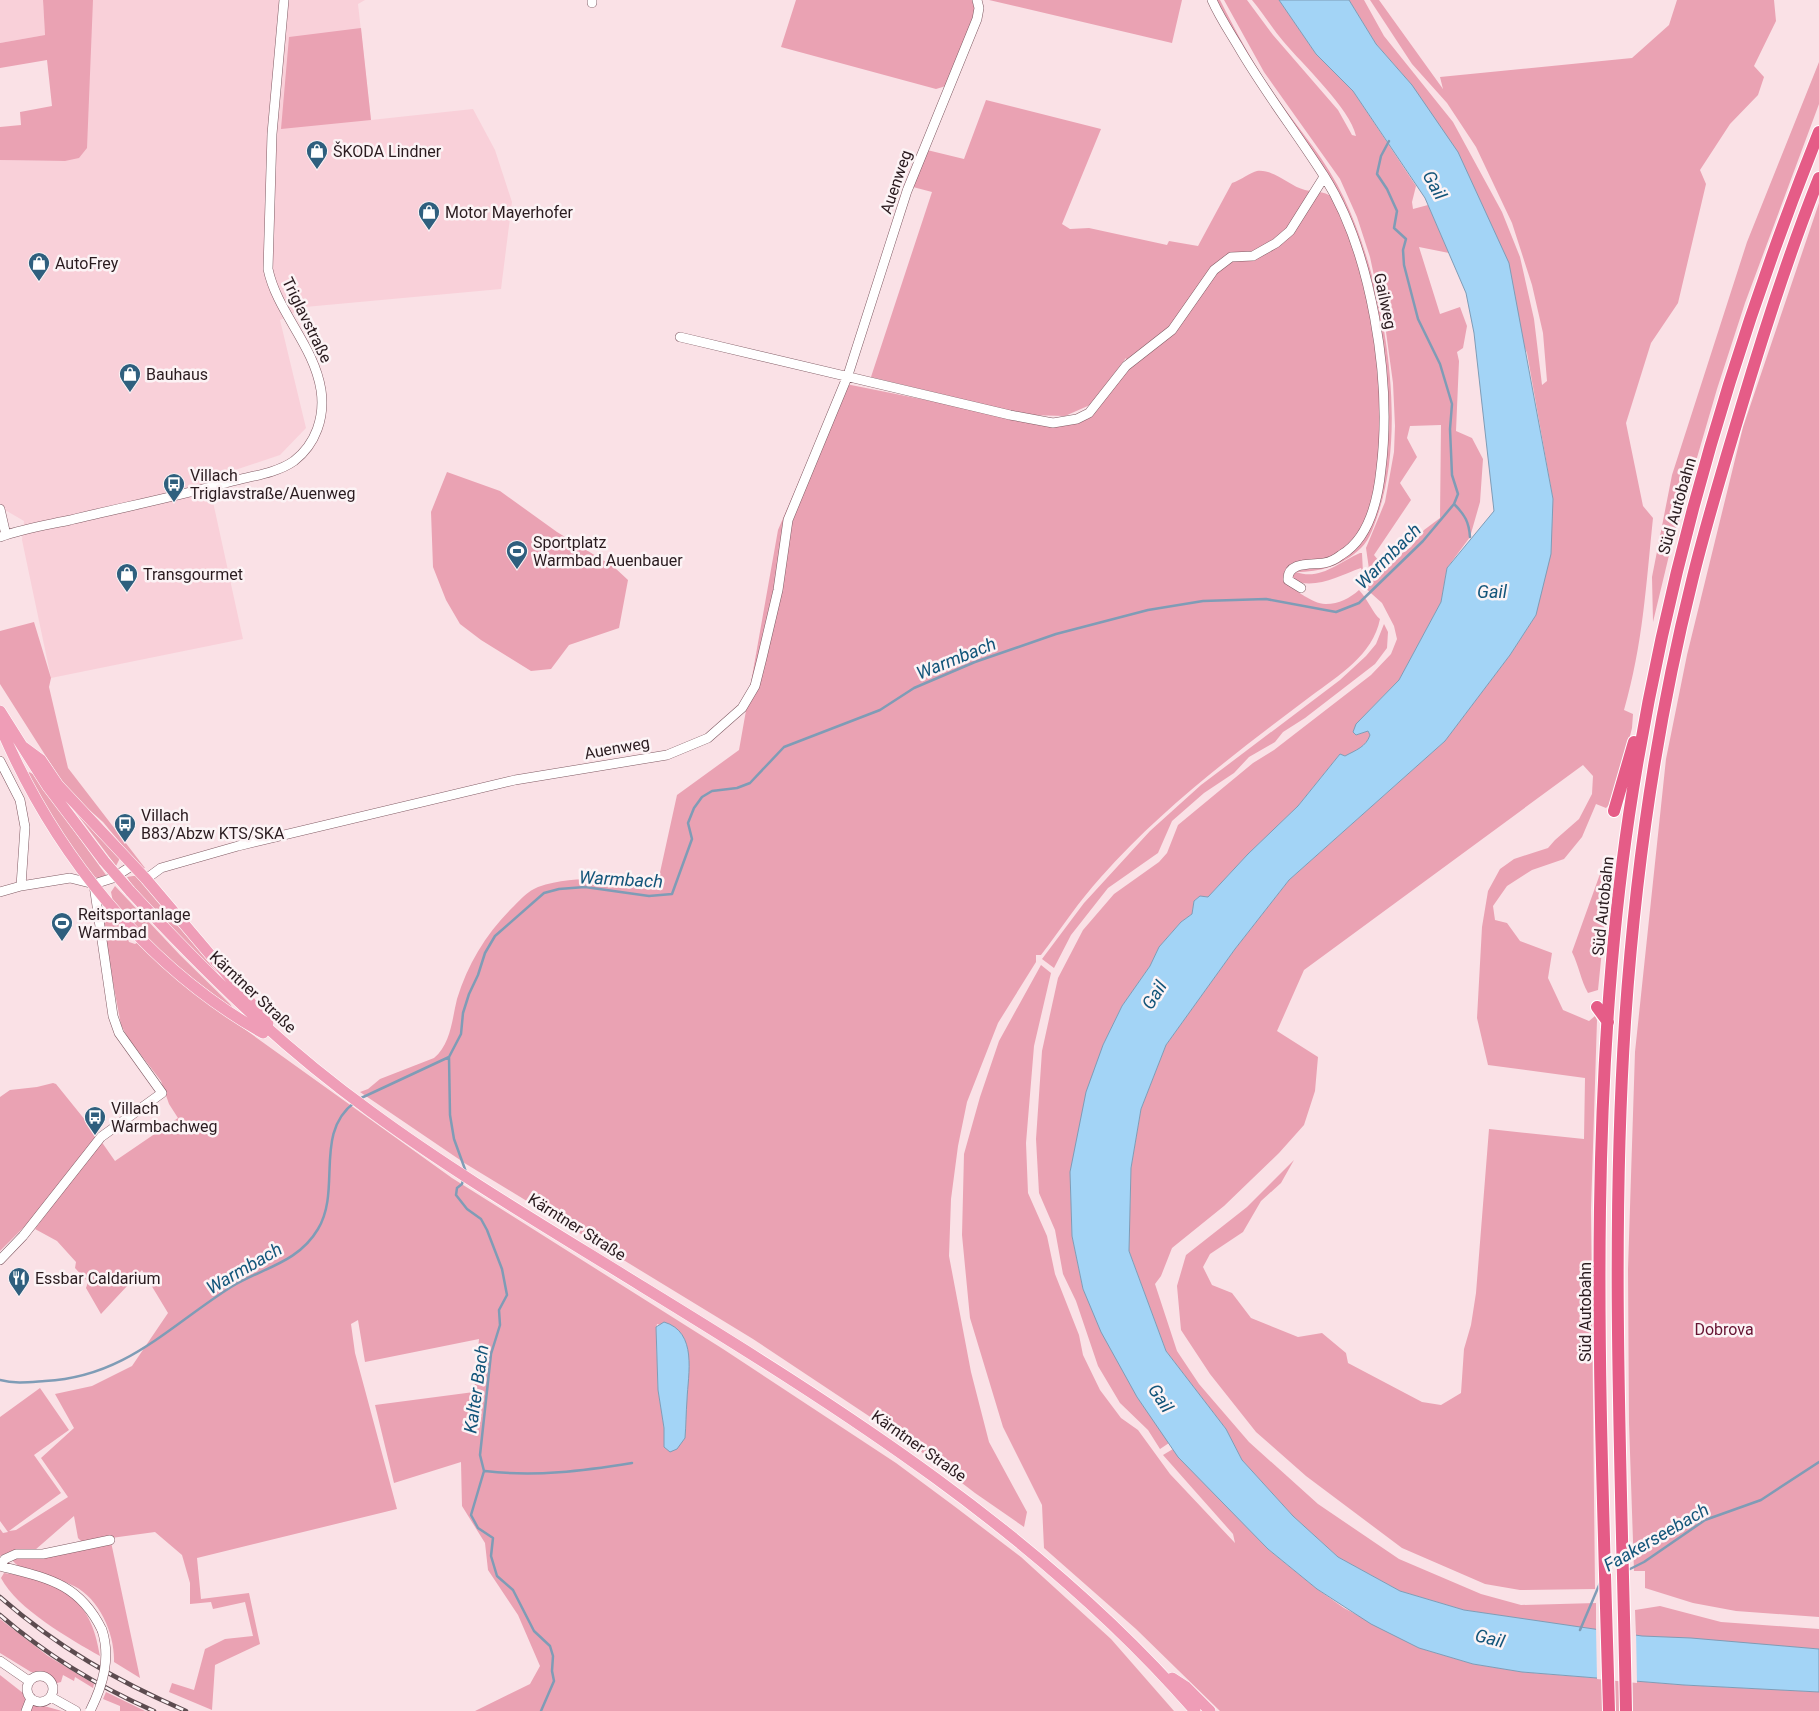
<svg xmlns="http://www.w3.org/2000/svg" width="1819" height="1711" font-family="Roboto,sans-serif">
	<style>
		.built { fill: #f9d0d9 }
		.green { fill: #eaa2b3; fill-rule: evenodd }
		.water { fill: #a3d4f6; stroke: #7f9cb6 }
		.pier { fill: #fae1e6 }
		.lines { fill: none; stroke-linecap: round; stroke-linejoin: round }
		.stream { stroke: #7f9cb6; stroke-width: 2.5 }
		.minor-casing { stroke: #805b64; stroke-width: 10 }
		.major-casing { stroke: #fff; stroke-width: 12 }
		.highway-casing { stroke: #fff; stroke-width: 14 }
		.minor { stroke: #fff; stroke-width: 9 }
		.major { stroke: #ef9db7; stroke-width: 11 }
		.highway { stroke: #e55c87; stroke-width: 12 }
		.rail-casing { stroke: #5d4c50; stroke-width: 4.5 }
		.rail { stroke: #fcf3f5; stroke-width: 2.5; stroke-dasharray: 8; stroke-linecap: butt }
		.minor-bridge-casing { stroke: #805b64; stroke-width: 10; stroke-linecap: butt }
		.major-bridge-casing { stroke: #fff; stroke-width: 12; stroke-linecap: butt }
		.minor-bridge { stroke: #fff; stroke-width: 9 }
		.major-bridge { stroke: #ef9db7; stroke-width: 11 }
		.labels { text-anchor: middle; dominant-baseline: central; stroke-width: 5; stroke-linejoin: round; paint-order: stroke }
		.poi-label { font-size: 16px; fill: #2a1b1f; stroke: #fcf3f5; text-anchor: start }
		.street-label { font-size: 16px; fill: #2a1b1f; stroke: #fcf3f5 }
		.park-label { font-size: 16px; fill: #661332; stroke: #fcf3f5 }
		.water-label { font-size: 18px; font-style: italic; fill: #13557a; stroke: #fcf3f5 }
	</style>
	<rect width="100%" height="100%" fill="#fae1e6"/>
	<path class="built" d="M0,0H43L45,35L0,43Z
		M93,0H365L358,4L371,120L473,109L495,150L512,202L501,289L305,307L280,320L306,428L280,455L208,479L243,639L51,678L22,540L24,521L0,507V160L65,161Z"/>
	<path class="green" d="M43,0H93L87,148L79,158L65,161L0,160V127L21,125L20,112L52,106L47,60L0,68V43L45,35Z
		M796,0H972L976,14L946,86L936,89L781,47Z
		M989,0H1182L1172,43Z
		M1216,0H1220C1237,34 1255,67 1277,98C1300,131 1327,161 1344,198C1384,283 1408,421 1379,511C1375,523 1370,540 1361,548C1342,566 1320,572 1296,572C1320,581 1339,562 1360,553H1362L1363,573L1361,568C1338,576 1313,591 1291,579L1292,573L1345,557L1377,505L1383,359L1345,211L1271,97Z
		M1224,0H1247L1273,35L1338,110L1352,135L1356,136C1350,108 1302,64 1283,41C1272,28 1263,13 1252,0H1279L1316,54L1353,91L1416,186L1412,202L1413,209L1428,205L1449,253L1419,247L1440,314L1460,307L1467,326L1463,348L1457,352L1459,361L1456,431L1472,438L1483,459L1480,502L1470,537L1447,568L1441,602L1399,680L1356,724V735L1368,731L1370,735C1366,747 1356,751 1345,756L1340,754L1298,806L1248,854L1208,897L1200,896L1194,901L1192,914L1181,922L1159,947L1150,966L1122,1006L1103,1045L1070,1172L1072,1236L1083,1289L1137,1397L1169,1443L1160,1449L1148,1430L1120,1403L1098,1366L1076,1301L1063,1274L1055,1230L1039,1193L1036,1139L1042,1051L1058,978L1083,930L1114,894L1159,862L1167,853L1178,825L1253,763L1274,750L1371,675L1391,654L1397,639L1394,626L1382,603L1363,586L1374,574L1369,569L1366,548L1385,502L1394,452L1395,426L1393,383L1386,332L1370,257L1357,217L1340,179L1264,72ZM1441,425L1440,518L1424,530L1411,547L1383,566L1374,555L1411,500L1400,483L1417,457L1407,438L1410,426Z
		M1349,0H1364L1384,36L1453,122L1502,212L1520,257L1534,319L1542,385L1547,381L1543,333L1532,285L1512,223L1476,147L1447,103L1412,64L1370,0H1379L1443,89L1440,77L1632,58L1669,25L1677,0H1774L1776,21L1754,66L1764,77L1758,95L1730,124L1700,170L1706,184L1678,303L1651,343L1626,423L1643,506L1653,518C1646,585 1643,644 1624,710L1633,714L1632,728L1614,800L1606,808L1596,804L1582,837L1564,859L1532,870L1507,886L1493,906L1495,920L1507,923L1520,941L1552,953L1548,978L1563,1010L1589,1021L1595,1016L1597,1020L1591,1210L1595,1589L1520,1590L1485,1584L1402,1548L1306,1476L1256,1432L1210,1374L1181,1330L1177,1286L1186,1255L1247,1207L1294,1160L1281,1183L1261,1201L1243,1232L1210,1254L1203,1267L1212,1285L1232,1293L1251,1318L1298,1337L1322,1333L1346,1353L1348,1363L1422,1402L1441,1405L1461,1393L1464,1349L1471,1325L1476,1293L1489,1129L1584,1139L1585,1078L1488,1065L1477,1018L1482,927L1488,891L1500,869L1514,859L1548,848L1555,840L1579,819L1592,794L1593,776L1583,765L1304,970L1277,1031L1318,1057L1315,1091L1304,1125L1279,1153L1224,1206L1172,1248L1161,1276L1155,1284L1177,1351L1199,1384L1249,1442L1318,1504L1399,1559L1481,1594L1521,1605L1596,1603V1630L1464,1610L1400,1591L1338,1557L1293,1516L1242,1460L1226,1429L1166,1351L1129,1251L1131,1168L1141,1109L1166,1045L1235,949L1289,880L1445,741L1510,655L1536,615L1553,499L1527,353L1412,85L1376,44Z
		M361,28L371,120L281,129L289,37Z
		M1819,62V104L1745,303L1717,389L1671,547L1653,622L1652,577L1672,475L1747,242Z
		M986,100L1101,129L1062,224L1070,229L1089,228L1167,245L1169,241L1198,246L1232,183C1241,180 1251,172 1257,171C1274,169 1289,186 1305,190C1315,192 1323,191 1331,196C1339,214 1348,231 1354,249C1378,321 1403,479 1352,543C1345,552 1330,559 1319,560C1302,562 1288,557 1283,577C1288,587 1315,605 1326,604C1339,604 1350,598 1359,590C1367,598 1374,615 1380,619C1373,655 1338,676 1311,696C1237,752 1163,807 1101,877C1079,901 1061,929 1041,955H1036V962L998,1023L967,1102L958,1146L951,1199L949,1256L971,1372L989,1442L1027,1512L1024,1527L975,1493L911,1444L753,1339L466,1164L360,1092L368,1089L380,1079L434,1058C451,1044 452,1019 457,999C468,963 487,932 514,906C522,898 528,891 538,887C563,878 588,879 614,879V876L650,881L659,877L677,795L739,750L778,530L841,383L1055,426L1080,421L1129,368L1126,358L1090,405L1065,416L1028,415L871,377L932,192L913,187L927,150L964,159Z
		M1819,203V1617L1736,1611L1693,1603L1645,1588V1571H1634L1629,1423L1628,1269L1635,1052L1666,759L1687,655L1743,427Z
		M447,472L500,491L557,532L614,567L628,580L619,628L569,645L551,669L531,671L481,640L460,624L446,600L433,567L431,512Z
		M34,622L51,678L49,687L68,768L145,868L142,869L103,822L68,791L0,684V631Z
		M1384,624L1388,632L1387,648L1375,664L1305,718L1283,732L1275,742L1249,757L1234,773L1204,793L1172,821L1158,853L1108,888L1071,935L1054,968L1042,959L1084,903L1150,831L1201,785L1340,680L1366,656L1376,644Z
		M29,772L33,774L106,875L99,878L92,877L81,864L27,774Z
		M62,794L120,858L116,866Z
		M1605,860L1609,863L1610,870L1598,990L1588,993C1581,981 1579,966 1572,952Z
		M133,876H137L195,942L226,983L188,946L132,885L127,877Z
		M115,886L180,955L230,1004L233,1009L167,959L113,902L111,892Z
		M112,915L124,929L129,942L135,944L140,941L190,990L452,1178L723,1349L896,1463L954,1506L1021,1557L1111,1639L1174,1711H475L530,1684L540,1666L518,1615L488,1570L485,1543L462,1506L461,1462L394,1483L375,1405L474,1392L479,1339L365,1362L358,1320L351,1324L355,1353L397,1509L197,1558L201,1599L249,1593L260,1644L215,1665L212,1710L169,1692L172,1683L194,1690L205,1649L225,1639L253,1636L245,1602L213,1609L211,1602L190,1604V1583L182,1555L155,1532L82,1542L78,1538L74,1516L35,1550H14L0,1556V1529L3,1533L8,1532L0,1521V1417L40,1388L69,1430L34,1455L61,1493L9,1531L16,1530L68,1497L41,1458L74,1428L55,1394L92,1386L132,1366L168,1313L142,1270L101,1314L86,1288L88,1282L75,1268L76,1262L57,1241L35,1229L101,1141L115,1161L178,1118L169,1104L161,1081L128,1038L121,1025L101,919ZM657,1324L675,1329L685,1341L686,1428L664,1441V1428L658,1390L656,1330Z
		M1041,965L1051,973L1034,1046L1026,1143L1028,1193L1047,1236L1055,1274L1079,1335L1083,1355L1100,1390L1121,1418L1138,1430L1170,1474L1235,1543L1233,1534L1163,1455L1173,1449L1268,1549L1317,1589L1344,1608L1419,1648L1473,1664L1522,1672L1684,1685L1819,1692V1711H1220L1136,1629L1044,1548L1042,1505L1003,1427L970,1318L962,1235L964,1154L980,1097L999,1041Z
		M53,1083L56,1084L98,1136L30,1221L0,1251V1097L10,1090L37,1087Z
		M111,1542L140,1678L114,1662C115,1635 100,1599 74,1586C64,1581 52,1578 41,1574C31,1571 20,1570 13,1561L15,1557Z
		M4,1573C61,1581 91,1597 100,1656C70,1639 17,1609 1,1578Z
		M1660,1606L1721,1622L1819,1629V1649L1636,1636L1635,1610Z
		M0,1619L48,1656L94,1684L93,1688L75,1677L74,1681L63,1675L61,1682L57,1683L49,1674L31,1672L0,1653Z
		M0,1675L37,1704L62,1711H0Z
		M106,1692L145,1711H120V1706L103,1699Z"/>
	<path class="water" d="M1279,0H1349L1376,44L1412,85L1458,152L1509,263L1553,499L1551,554L1536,615L1510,655L1445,741L1289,880L1235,949L1166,1045L1141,1109L1131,1168L1129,1251L1166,1351L1226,1429L1242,1460L1293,1516L1338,1557L1400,1591L1464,1610L1642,1636L1691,1638L1819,1649V1692L1684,1685L1522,1672L1473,1664L1419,1648L1371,1624L1317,1589L1268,1549L1178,1457L1137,1397L1101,1332L1083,1289L1072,1236L1070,1172L1086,1092L1103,1045L1122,1006L1150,966L1159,947L1181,922L1192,914L1194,901L1200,896L1208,897L1248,854L1298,806L1340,754L1345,756C1356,750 1366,747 1370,735L1368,731L1356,735L1353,732L1356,724L1399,680L1441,602L1447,568L1494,511L1474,333L1466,293L1425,198L1353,91L1316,54Z
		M664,1322C698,1332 688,1374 687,1400C686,1413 686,1426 685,1438L677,1449L670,1452L664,1447V1428L658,1390L656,1327Z"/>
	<path class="pier" d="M1596,1627L1636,1633L1637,1683L1597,1679Z"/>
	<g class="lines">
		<path class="stream" d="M1389,141L1381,156L1377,174L1387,189L1397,211L1394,228L1406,239L1403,250L1404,265L1418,319L1440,364L1452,404L1450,429L1452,475L1458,494L1454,504
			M449,1057L450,1115L454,1139L466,1172
			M359,1099L449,1057L461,1034L463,1013L469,994L478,975L485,953L495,936L544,893L559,889L585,887L649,896L672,894L692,839L688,823L694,808L702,797L712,791L737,788L750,783L784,747L880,710L914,688L975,662L1056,634L1148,610L1203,601L1266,599L1336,612L1359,603L1423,541L1454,504C1465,515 1469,522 1470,537
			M463,1180L462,1184L457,1188L456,1195L467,1209L481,1219L487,1230L502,1269L507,1295L499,1310L500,1325L491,1354L480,1455L484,1471L471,1515L478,1528L493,1538L491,1556L497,1576L513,1590L534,1631L550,1646L553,1656L552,1671L554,1681L541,1711
			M0,1380C15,1384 30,1382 45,1381C125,1377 168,1327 231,1287C262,1268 298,1263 318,1229C342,1189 313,1133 355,1102
			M485,1471C535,1477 583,1471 632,1463
			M1628,1570L1644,1562L1705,1520L1761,1500L1819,1462
			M1580,1630L1600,1583"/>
		<g class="minor-casing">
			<path id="minor" d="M1212,0C1219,16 1229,31 1238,46C1264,91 1296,132 1324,176C1372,252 1392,380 1381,469C1378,499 1370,538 1341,555C1336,559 1330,562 1324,563C1312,565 1287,561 1288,580L1301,588
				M592,3V0
				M680,337L1010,415L1053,423L1077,419L1089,413L1126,366L1172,330L1214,270L1231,257L1253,256L1276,243L1290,231L1324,177
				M0,509L6,535
				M0,537C22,529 47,525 70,520C124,507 179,496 233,481C252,476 277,473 294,461C316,444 325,417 321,390C314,345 277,312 268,269L272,134L284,0
				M0,761L20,800L25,827L21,886
				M146,879L161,868L238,846L515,780L667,755L708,738L742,708L755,686L762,658L778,590L788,520L848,375L907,191L977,19L979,8L977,0
				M94,884L113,878L133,865
				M0,892L21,886L70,878L94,884
				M0,1260L23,1236L101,1137L162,1093L119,1033L113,1016L94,885
				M0,1565L5,1559L16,1554H43L110,1540
				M0,1566C47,1578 79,1583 102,1630
				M0,1661L29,1681
				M27 1689a13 13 0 1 1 26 0a13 13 0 1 1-26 0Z
				M51,1697L76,1711
				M26,1711L31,1698"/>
		</g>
		<g class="major-casing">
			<path id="major" d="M0,711L48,787L104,861
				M0,726C53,851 144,966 263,1033
				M22,746L41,760L58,785L146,879L268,1023
				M130,891C206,973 279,1045 370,1111C457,1175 551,1230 643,1287C842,1409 1041,1534 1195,1711
				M1172,1678L1186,1687L1210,1711"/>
		</g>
		<g class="highway-casing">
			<path id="highway" d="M1614,811L1634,742
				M1597,1007L1608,1022
				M1609,1711C1601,1415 1585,1110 1629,815C1664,581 1731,352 1819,132
				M1626,1711C1622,1482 1610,1251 1625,1022C1635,874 1656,725 1692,581C1706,523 1724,465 1741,408C1764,331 1789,253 1819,178"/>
		</g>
		<use href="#minor" class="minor"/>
		<use href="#major" class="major"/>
		<use href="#highway" class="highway"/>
		<g class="rail-casing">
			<path id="rail" d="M0,1597C57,1647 117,1681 186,1711
				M0,1615C45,1654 99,1687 154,1711"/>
		</g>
		<use href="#rail" class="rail"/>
		<g class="minor-bridge-casing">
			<path id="minor-bridge" d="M90,1711C103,1685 111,1658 102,1630"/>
		</g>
		<g class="major-bridge-casing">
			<path id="major-bridge" d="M104,861L130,891"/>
		</g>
		<use href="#minor-bridge" class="minor-bridge"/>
		<use href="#major-bridge" class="major-bridge"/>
	</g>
	<defs>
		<g id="shop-pin" transform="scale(1.125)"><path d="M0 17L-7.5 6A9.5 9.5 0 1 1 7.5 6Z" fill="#2f5f7e" stroke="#fcf3f5"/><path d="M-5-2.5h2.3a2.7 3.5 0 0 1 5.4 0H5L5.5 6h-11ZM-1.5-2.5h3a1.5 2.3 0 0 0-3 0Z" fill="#fff"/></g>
		<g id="bus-pin" transform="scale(1.125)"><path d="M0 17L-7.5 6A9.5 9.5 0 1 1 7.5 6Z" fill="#2f5f7e" stroke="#fcf3f5"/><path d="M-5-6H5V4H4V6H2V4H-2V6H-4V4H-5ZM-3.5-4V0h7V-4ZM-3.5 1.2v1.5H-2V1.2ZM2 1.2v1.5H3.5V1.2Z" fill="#fff"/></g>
		<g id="stadium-pin" transform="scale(1.125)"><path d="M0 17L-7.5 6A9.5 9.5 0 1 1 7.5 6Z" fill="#2f5f7e" stroke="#fcf3f5"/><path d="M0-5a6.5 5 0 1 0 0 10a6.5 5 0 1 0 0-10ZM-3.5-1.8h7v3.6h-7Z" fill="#fff"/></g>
		<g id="restaurant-pin" transform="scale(1.125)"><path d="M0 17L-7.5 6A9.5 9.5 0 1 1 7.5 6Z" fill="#2f5f7e" stroke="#fcf3f5"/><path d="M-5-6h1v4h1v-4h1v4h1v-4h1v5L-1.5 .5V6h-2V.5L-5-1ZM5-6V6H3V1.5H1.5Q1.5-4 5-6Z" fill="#fff"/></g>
	</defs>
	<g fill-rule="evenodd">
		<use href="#shop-pin" x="317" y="151"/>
		<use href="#shop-pin" x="429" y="212"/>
		<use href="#shop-pin" x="39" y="263"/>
		<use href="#shop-pin" x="130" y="374"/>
		<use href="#bus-pin" x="174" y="484"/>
		<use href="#stadium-pin" x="517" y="551"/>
		<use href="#shop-pin" x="127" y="574"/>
		<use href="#bus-pin" x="125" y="824"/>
		<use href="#stadium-pin" x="62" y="923"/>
		<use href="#bus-pin" x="95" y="1117"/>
		<use href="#restaurant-pin" x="19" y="1278"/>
	</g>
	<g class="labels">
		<g class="poi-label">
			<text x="333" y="151">ŠKODA Lindner</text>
			<text x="445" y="212">Motor Mayerhofer</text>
			<text x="55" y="263">AutoFrey</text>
			<text x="146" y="374">Bauhaus</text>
			<text x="190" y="475">Villach<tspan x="190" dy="18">Triglavstraße/Auenweg</tspan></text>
			<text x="533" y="542">Sportplatz<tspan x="533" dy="18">Warmbad Auenbauer</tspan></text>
			<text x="143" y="574">Transgourmet</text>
			<text x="141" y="815">Villach<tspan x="141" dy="18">B83/Abzw KTS/SKA</tspan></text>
			<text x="78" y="914">Reitsportanlage<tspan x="78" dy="18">Warmbad</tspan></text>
			<text x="111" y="1108">Villach<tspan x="111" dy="18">Warmbachweg</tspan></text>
			<text x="35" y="1278">Essbar Caldarium</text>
		</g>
		<g class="street-label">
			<text transform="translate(896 182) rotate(-71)">Auenweg</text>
			<text transform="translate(1385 301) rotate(78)">Gailweg</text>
			<text transform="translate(307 320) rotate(64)">Triglavstraße</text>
			<text transform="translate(1677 506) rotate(-74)">Süd Autobahn</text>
			<text transform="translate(617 748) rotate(-10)">Auenweg</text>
			<text transform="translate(1603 906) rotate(-84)">Süd Autobahn</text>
			<text transform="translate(253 992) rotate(43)">Kärntner Straße</text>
			<text transform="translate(577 1227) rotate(32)">Kärntner Straße</text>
			<text transform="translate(1585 1312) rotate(-90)">Süd Autobahn</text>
			<text transform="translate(919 1446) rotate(35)">Kärntner Straße</text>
		</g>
		<g class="park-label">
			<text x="1724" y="1329">Dobrova</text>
		</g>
		<g class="water-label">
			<text transform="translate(1435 185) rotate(61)">Gail</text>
			<text transform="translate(1388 556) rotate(-45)">Warmbach</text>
			<text x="1492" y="591">Gail</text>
			<text transform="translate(956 658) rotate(-22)">Warmbach</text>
			<text transform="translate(621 879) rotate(3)">Warmbach</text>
			<text transform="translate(1154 995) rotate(-58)">Gail</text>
			<text transform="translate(244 1268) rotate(-30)">Warmbach</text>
			<text transform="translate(476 1389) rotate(-82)">Kalter Bach</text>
			<text transform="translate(1161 1398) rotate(56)">Gail</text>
			<text transform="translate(1656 1537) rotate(-30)">Faakerseebach</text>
			<text transform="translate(1490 1638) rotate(14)">Gail</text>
		</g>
	</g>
</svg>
